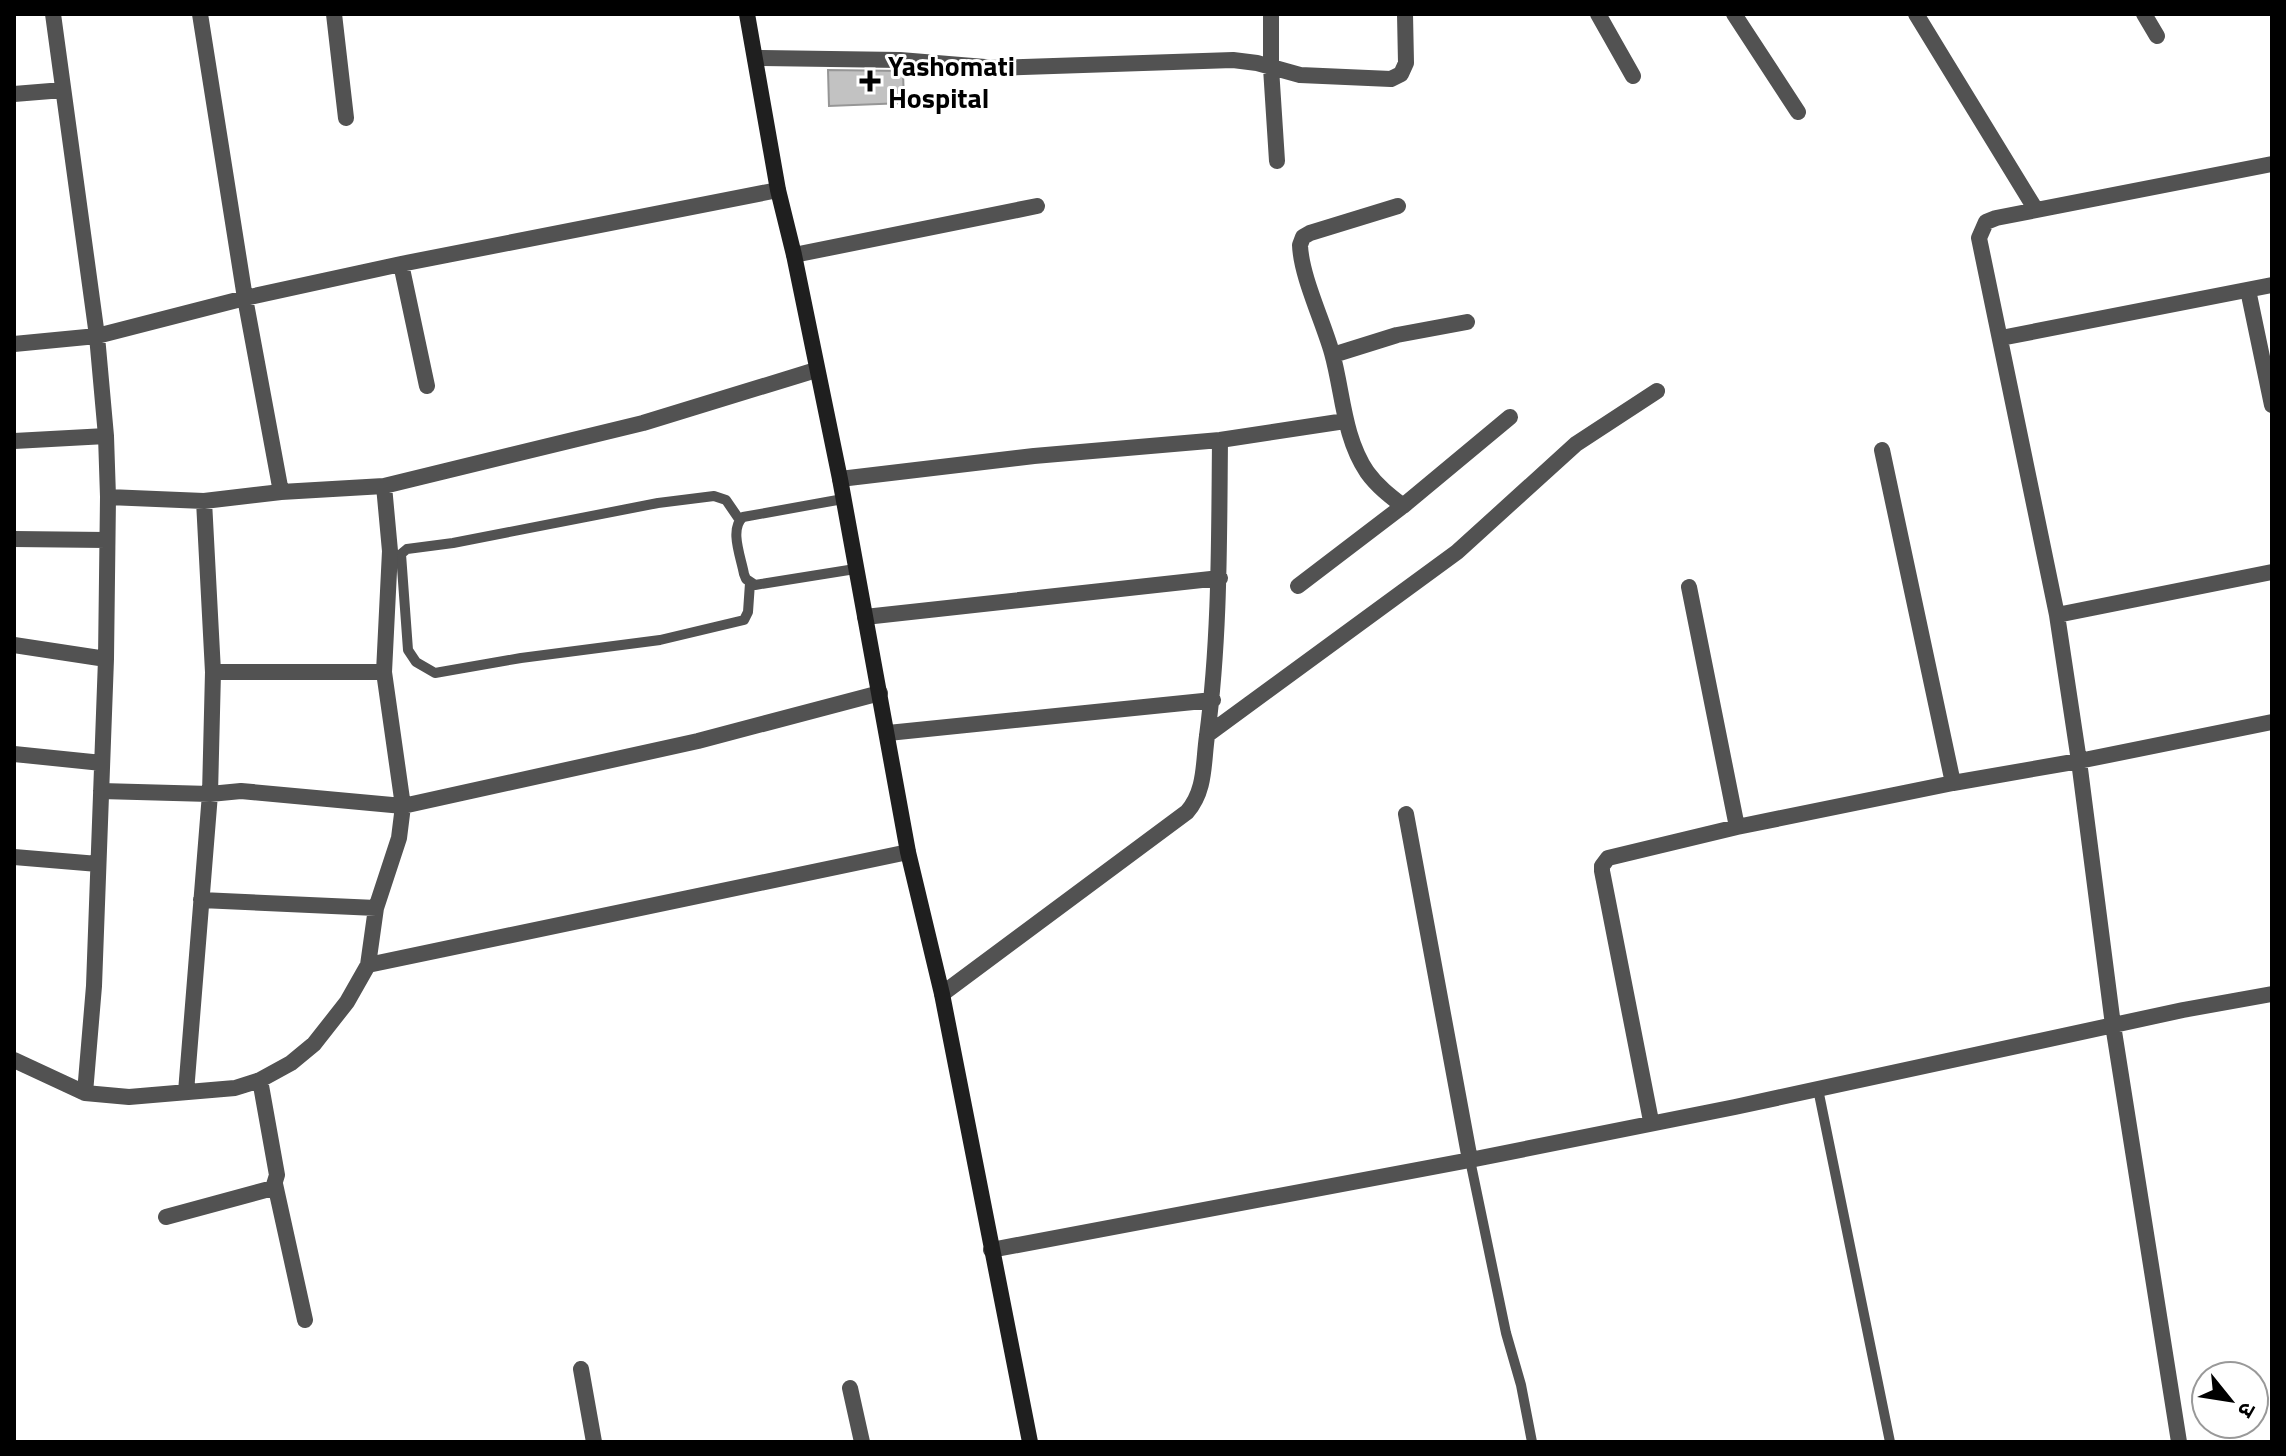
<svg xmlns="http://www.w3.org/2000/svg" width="2286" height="1456" font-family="'Titillium Web','Noto Sans Devanagari',sans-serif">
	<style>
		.building { fill: #c2c2c2; stroke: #969696; stroke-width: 2 }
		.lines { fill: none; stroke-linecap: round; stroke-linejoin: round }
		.lane { stroke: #525252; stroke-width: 10 }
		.street { stroke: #525252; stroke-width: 16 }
		.secondary { stroke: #1f1f1f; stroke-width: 16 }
		.poi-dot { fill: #000; stroke: #fff; stroke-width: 3 }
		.labels { text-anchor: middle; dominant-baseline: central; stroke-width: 6; stroke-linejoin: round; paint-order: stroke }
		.poi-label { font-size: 28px; font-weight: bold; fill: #000; stroke: #fff; text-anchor: start }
	</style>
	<rect width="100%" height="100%" fill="#fff"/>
	<path class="building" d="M828,70L903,71L904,103L829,106Z"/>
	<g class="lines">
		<path class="lane" d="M843,499L743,517C729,529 741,557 744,574L746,579L755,585L855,569
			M739,519L726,500L714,496L658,503L453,543L407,549L401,554L408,650L416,662L435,673L521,658L660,640L744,620L748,612L750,583
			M1818,1089L1890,1442
			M1470,1160L1506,1333L1521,1385L1532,1442"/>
		<path class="street" d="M53,14L97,336L106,436L108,497L106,659L94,986L85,1093
			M200,14L245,298L281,492
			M334,14L346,118
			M1271,14V68L1277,161
			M1598,14L1633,76
			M1734,14L1798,112
			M1916,14L2036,210
			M2144,14L2157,36
			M755,58L900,60L997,68L1233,60L1257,63L1300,75L1391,79L1401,74L1406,63L1405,14
			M14,94L63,90
			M1398,206L1310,233L1303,237L1300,245C1301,276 1323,321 1332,353C1343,392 1343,436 1367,472C1377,486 1390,496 1403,506
			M794,255L1037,206
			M401,264L427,386
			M2248,290L2272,405
			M2001,338L2272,285
			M14,344L97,336L245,298L401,264L778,190
			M1333,355L1397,335L1467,322
			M14,441L106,436
			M1882,450L1953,783
			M840,479L1034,456L1220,440L1345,421
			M108,497L204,501L281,492L384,486L643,423L816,370
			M14,539L106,540
			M1298,586L1403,506L1510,417
			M1689,587L1737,827
			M2057,615L2272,572
			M865,617L1220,578
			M14,645L106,659
			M213,672H384
			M888,733L1213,700
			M1207,735L1457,552L1576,444L1657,391
			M14,754L102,763
			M101,791L210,794L241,791L403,806L698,741L880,693
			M1406,814L1470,1160
			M14,857L98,864
			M201,900L376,908
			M368,965L376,908L399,838L403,806L384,672L390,551L384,486
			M942,994L1187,812C1206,790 1203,763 1207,736C1220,637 1219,539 1220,440
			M14,1060L85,1093L129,1097L235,1088L260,1080L291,1063L314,1044L347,1002L368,965L908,852
			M186,1092L210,794L213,672L204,501
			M1651,1121L1602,871V866L1608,858L1737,827L1953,783L2079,761L2272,722
			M275,1184L305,1320
			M166,1217L273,1188L277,1175L260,1080
			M991,1250L1470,1160L1735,1107L2183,1010L2272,994
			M581,1369L594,1442
			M850,1388L862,1442
			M2179,1442L2113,1025L2079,761L2057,615L1979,238L1986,222L1996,218L2272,164"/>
		<path class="secondary" d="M747,14L778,190L794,255L840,479L908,852L942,994L1030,1442"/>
	</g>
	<path class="poi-dot" d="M866 69h8v8h8v8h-8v8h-8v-8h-8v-8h8z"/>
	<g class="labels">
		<g class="poi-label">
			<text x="888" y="65">Yashomati<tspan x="888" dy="32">Hospital</tspan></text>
		</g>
	</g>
	<rect width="2286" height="1456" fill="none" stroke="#000000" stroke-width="32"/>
	<g transform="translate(2230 1400) rotate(120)"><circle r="38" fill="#ffffff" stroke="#999999" stroke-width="2"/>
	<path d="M0-6L14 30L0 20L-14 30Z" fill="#000000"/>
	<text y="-12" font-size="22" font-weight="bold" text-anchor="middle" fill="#000000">उ</text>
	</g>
</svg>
